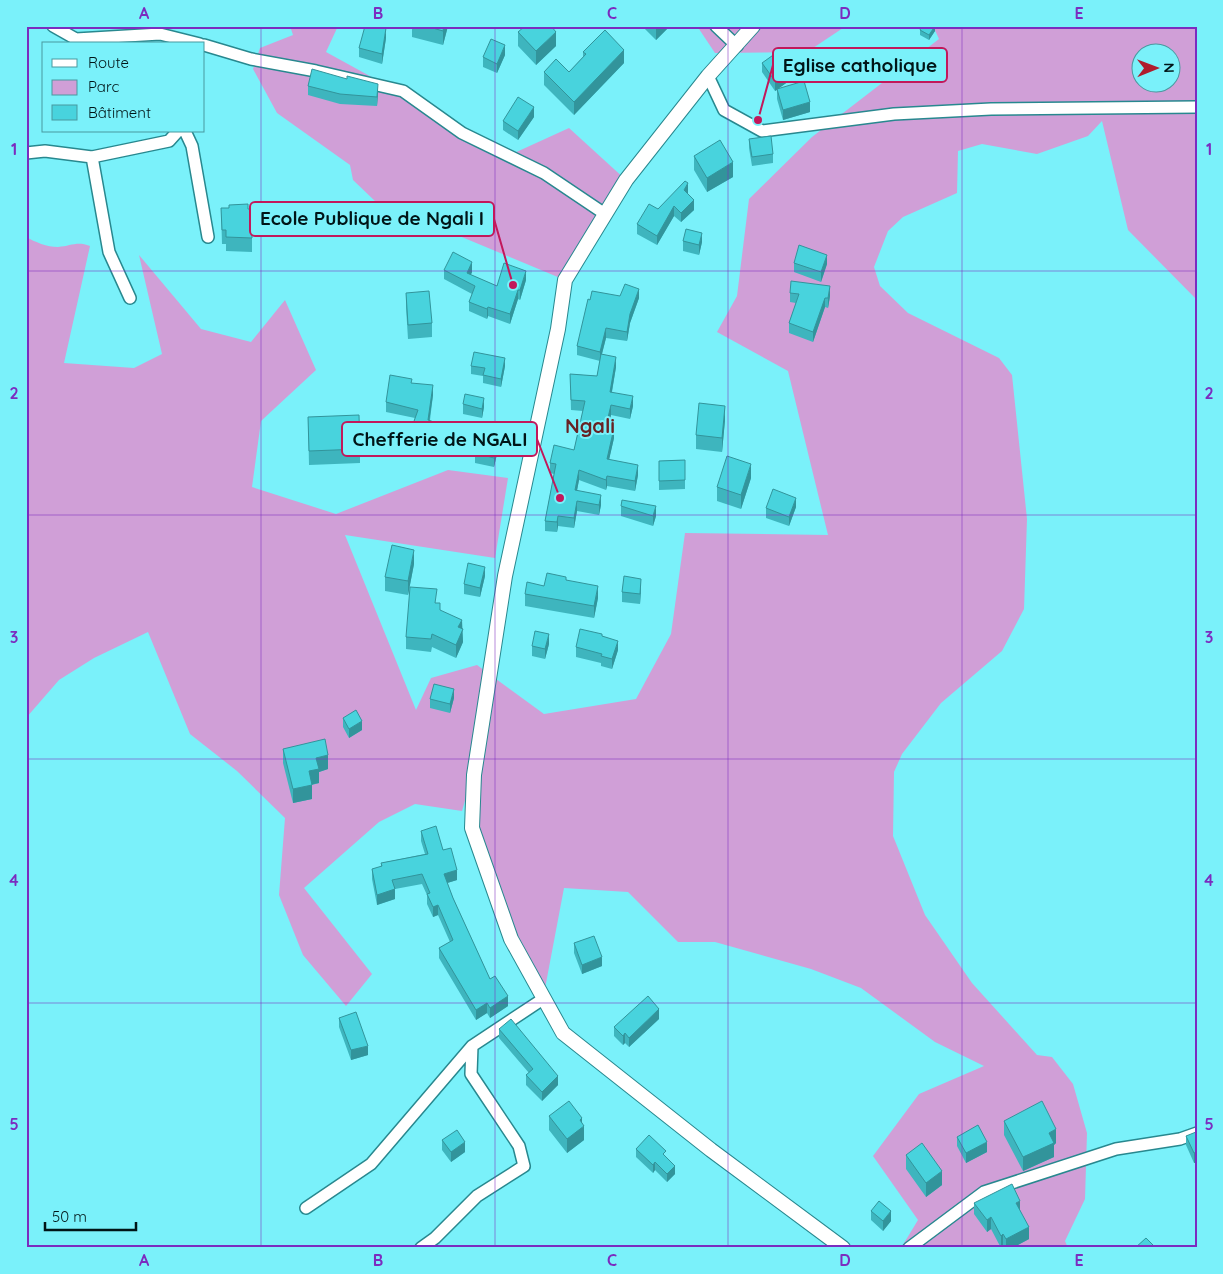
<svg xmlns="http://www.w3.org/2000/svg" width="1223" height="1274" font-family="Quicksand,sans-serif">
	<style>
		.green { fill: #d09fd7; fill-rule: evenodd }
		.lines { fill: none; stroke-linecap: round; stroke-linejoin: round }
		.minor-casing { stroke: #28888f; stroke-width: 14 }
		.tertiary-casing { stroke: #28888f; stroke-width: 16 }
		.minor { stroke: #fff; stroke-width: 11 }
		.tertiary { stroke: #fff; stroke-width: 14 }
		.wall { fill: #3eb5be }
		.shaded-wall { fill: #32949b }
		.building { fill: #48d3dd; stroke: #32949b }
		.grid { fill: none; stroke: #7b2cbf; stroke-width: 1; stroke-opacity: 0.55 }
		.labels { text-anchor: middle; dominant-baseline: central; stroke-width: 4; stroke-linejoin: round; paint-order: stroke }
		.quarter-label { font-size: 20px; font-weight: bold; fill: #682224; stroke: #7af1fa }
		.leader { fill: none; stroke: #c2185b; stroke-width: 2 }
		.callout-dot { fill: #c2185b; stroke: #7af1fa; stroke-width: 2 }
		.callout { fill: #7af1fa; stroke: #c2185b; stroke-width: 2 }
		.callout-label { font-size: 19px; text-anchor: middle; font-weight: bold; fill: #001517 }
		.neatline { fill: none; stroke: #7b2cbf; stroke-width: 2 }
		.grid-label { font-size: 16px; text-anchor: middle; font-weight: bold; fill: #7b2cbf }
	</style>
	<rect width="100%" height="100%" fill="#7af1fa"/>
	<path class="green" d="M290,26H338L326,52L512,154L569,128L626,180L565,280L445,230L390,228L376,202L353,180L350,165L277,113L253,69L260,48L293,35Z
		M697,26H846L807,52L715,53Z
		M933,26H1197V300L1128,230L1102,121L1088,136L1037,154L982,144L958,151L957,193L903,217L888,231L874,267L880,286L908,313L999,358L1012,375L1027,519L1024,609L1002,651L941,703L902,754L894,772L893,836L925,915L972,983L1037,1055L1052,1057L1073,1084L1087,1133L1085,1199L1065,1241L1068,1248H901L918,1220L873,1156L919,1094L984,1066L935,1042L861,988L811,969L715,942H678L628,892L564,888L543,999L472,828L471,780L462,811L415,804L379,822L304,888L372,974L346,1006L303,955L279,895L285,818L237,771L190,734L148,632L94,658L59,680L26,718V237C35,242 47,247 58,247C71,246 77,241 90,246L64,363L134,368L162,354L139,255L201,329L251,342L285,300L316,370L261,421L252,487L336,514L448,470L508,478L495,558L345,535L416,710L431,678L477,665L544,714L636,699L671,634L685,533L828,535L788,371L717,332L737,296L749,199L812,137L939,39ZM1140,52H1170V82H1140Z"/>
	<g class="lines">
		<g class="minor-casing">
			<path id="minor" d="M53,26L76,39L160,34L200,44
				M716,26L737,46
				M204,45L251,59L316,71L403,91L462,133L544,173L605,214
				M708,76L724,110L762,131L894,114L991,109L1197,107
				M185,131L192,146L208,237
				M26,153L45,151L92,157L169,141L178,131
				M92,157L109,252L130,298
				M306,1208L371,1164L472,1046L543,999
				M421,1248L435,1238L477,1196L524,1166L519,1146L471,1074L472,1046
				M909,1248L984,1192L1116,1149L1180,1139L1197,1133"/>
		</g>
		<g class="tertiary-casing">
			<path id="tertiary" d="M753,26L708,76L626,180L565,280L558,329L505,576L474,775L472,828L511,939L563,1033L711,1150L843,1248"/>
		</g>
		<use href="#minor" class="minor"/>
		<use href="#tertiary" class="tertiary"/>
	</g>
	<path class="wall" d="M412,26H448L443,45L412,37Z
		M642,26H670L656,40Z
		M920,30L935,31L929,40L920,35Z
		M518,32L556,46L536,65L518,46Z
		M386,38L382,64L359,57V48Z
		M583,52L624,63L574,115L544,85V72H569L583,57Z
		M505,55L497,73L483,67V57Z
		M762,63L796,76L779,88L810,112L783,120L777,99V90L775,91L762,72Z
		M308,86L378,93L377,106L340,104L308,95Z
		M534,117L518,140L503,130V121Z
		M749,139L773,154V163L752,166L749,148Z
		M694,156L733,177L707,192L694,170Z
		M688,193L687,194L694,210L681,222L674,216L657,245L637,234V224L658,209Z
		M221,208L252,238V252L226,251V244H222Z
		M683,241L702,242L699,255L683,251Z
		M794,263L827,264L821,282L794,272Z
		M444,270L472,272L471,275L497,286L526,280L520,300L518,299L510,324L488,316L487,319L469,311V302L472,294L444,279Z
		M406,293L432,323V337L408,339L406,307Z
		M790,293L830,296L828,308L825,307L813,342L789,333V323L796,303L790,302Z
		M620,296L639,298L630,323L627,341L606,338L602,354L616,367L612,392L633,406L630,419L611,415L608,426L614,438L609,459L638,475L635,491L607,486L606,490L579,480L577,491L601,505L599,515L577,511L574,528L558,526L557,532L545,531V521L554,474L550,473V463L574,450L583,411L571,410L570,374L597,376L600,361L577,355V346L590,300Z
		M471,366H505L501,387L483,383V376L471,374Z
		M412,383L433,395L430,420L440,433L432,456L408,448V438L415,418L386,412V402Z
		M463,404L484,407L482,418L463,414Z
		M308,417L360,449V463L309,465Z
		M725,420L722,452L696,449V435Z
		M500,441L494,467L475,463V453Z
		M685,460V489L659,490V461Z
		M751,478L741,509L717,501V487Z
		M621,506L656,516L653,526L621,516Z
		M796,507L789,526L766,518V508Z
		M414,564L408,595L385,591V577Z
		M485,576L480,597L464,594V584Z
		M566,580L598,598L594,618L525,606V594L544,586Z
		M641,588L640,604L622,602V592Z
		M437,603L440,611L462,628L463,642L456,658L432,647L431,652L406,649V637Z
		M602,636L618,650L612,669L601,666V663L576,657V647Z
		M549,644L545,659L532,656V646Z
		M454,698L450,713L430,708V699Z
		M343,718L362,730L349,738L343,727Z
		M283,749L328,769L319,772V783L312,785V799L293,803L283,763Z
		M421,831L443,850L457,880L447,883L453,898L490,979L508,1006L490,1018L487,1013L476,1020L439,958V948L450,942L438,915L433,917L427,904V895L422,884L395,889V899L377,905L372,879V869L381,867V863L425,854L421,841Z
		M574,943L602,966L582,974L574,953Z
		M339,1018L368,1055L351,1060L339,1027Z
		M659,1019L629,1047L625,1043L623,1045L614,1036V1027Z
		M499,1029L558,1085L542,1101L526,1085V1075L529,1073L499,1038Z
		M549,1116L582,1123L584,1140L567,1153L549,1130Z
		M1004,1121L1056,1143L1054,1145V1157L1023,1171L1004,1135Z
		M1197,1134V1162L1194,1163L1186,1145V1136Z
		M957,1137L987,1152L966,1163L957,1146Z
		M442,1140L465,1152L451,1162L442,1150Z
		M636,1149L666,1157L675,1174L667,1182L655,1170L653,1173L636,1157Z
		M906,1155L942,1185L926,1197L906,1169Z
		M974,1203L1020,1210L1029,1239L1012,1248H1004L1003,1246L1001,1248L991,1229L987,1232L974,1214Z
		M871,1211L891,1221L883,1231L871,1220Z"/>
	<path class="shaded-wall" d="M444,26H448L443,45V31Z
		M658,26H670L656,40V28Z
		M935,26V31L929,40V35Z
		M386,28V38L382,64V54Z
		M556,32V46L536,65V51Z
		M505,45V55L497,73V64Z
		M624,50V63L574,115V102Z
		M796,67V76L775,91V81Z
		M378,84V93L377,106V97Z
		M810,102V112L783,120V110Z
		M534,107V117L518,140V131Z
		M733,162V177L707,192V178Z
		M688,183V193L684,200V190Z
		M694,200V210L681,222V213Z
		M674,206V216L657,245V236Z
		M702,233V242L699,255V245Z
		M827,255V264L821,282V272Z
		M472,262V272L467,282V273Z
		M526,271V280L520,300V290Z
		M830,286V296L828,308V298Z
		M639,289V298L630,323L627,341V332L630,314Z
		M518,290V299L510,324V314Z
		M825,298V307L813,342V332Z
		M488,307V316L487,319V309Z
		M606,328V338L600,361V352Z
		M616,357V367L610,402V392Z
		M505,358V366L501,387V379Z
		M433,385V395L428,429V420Z
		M633,396V406L630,419V409Z
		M484,398V407L482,418V409Z
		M611,405V415L606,436V426Z
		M725,406V420L722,452V438Z
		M440,424V433L432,456V446Z
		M614,428V438L607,469V459Z
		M500,432V441L494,467V458Z
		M751,464V478L741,509V495Z
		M638,465V475L635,491V481Z
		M579,470V480L575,500V490Z
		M607,476V486L606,490V480Z
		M601,495V505L599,515V505Z
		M796,498V507L789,526V517Z
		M577,501V511L574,528V518Z
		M656,506V516L653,526V516Z
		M558,516V526L557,532V522Z
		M414,550V564L408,595V581Z
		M485,567V576L480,597V588Z
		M641,579V588L640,604V594Z
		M598,586V598L594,618V606Z
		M462,620L463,642L456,658V645L458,627Z
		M549,634V644L545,659V649Z
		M618,641V650L612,669V659Z
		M454,689V698L450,713V704Z
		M362,721V730L349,738V729Z
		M328,755V769L319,772V783L309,785V771L316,758Z
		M312,785V799L293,803V789Z
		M457,870V880L444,884V874Z
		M395,889V899L377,905V895Z
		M438,905V915L433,917V907Z
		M602,957V966L582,974V965Z
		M508,996V1006L490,1018V1008Z
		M487,1003V1013L476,1020V1010Z
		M659,1009V1019L629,1047V1038Z
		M625,1033V1043L623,1045V1036Z
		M368,1046V1055L351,1060V1050Z
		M558,1076V1085L542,1101V1092Z
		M582,1118V1128L584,1126V1140L567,1153V1139L580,1120Z
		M1056,1129V1143L1054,1145V1157L1023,1171V1157L1049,1133Z
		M465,1142V1152L451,1162V1152Z
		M987,1142V1152L966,1163V1153Z
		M1197,1152V1162L1194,1163V1153Z
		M655,1162V1170L653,1173V1165Z
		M675,1166V1174L667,1182V1174Z
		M942,1171V1185L926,1197V1183Z
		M1020,1201V1213L1016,1203Z
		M891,1211V1221L883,1231V1221Z
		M991,1217V1229L987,1232V1220Z
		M1029,1227V1239L1012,1248H1006V1239Z
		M1003,1234V1246L1001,1248V1236Z"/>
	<path class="building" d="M365,26H378L386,28L382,54L359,48Z
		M426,26H444L443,31Z
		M525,26H551L556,32L536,51L518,32Z
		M922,26H935L929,35L920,30Z
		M605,30L624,50L574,102L544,72L556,59L569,72L586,54L583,52Z
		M491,39L505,45L497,64L483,57Z
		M783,48L796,67L775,81L762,63Z
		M312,69L347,79V76L378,84L377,97L340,94L308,86Z
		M804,81L810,102L783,110L777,89Z
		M518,97L534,107L518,131L503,121Z
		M771,136L773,154L752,157L749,139Z
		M720,140L733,162L707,178L694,156Z
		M685,181L688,183L684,190L694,200L681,213L674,206L657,236L637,224L649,204L658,209Z
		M248,204V209H251L252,238L226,237V230H222L221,208H229V205Z
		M686,229L702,233L699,245L683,241Z
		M799,245L827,255L821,272L794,263Z
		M453,252L472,262L467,273L497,286L504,263L526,271L520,290H518L510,314L488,307L487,309L469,302L475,286L444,270Z
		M791,281L830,286L828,298H825L813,332L789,323L799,294L790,293Z
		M625,284L639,289L630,314L627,332L606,328L600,352L577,346L588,299L590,300L592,291L620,296Z
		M429,291L432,323L408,325L406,293Z
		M474,352L505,358L501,379L483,375L485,368L471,366Z
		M601,354L616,357L610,392L633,396L630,409L611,405L606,426L614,428L607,459L638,465L635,481L607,476L606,480L579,470L575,490L601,495L599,505L577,501L574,518L558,516L557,522L545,521L556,464L550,463L554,445L574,450L585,401L571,400L570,374L597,376Z
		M390,375L412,379L411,383L433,385L428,420L440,424L432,446L408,438L418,410L386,402Z
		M465,394L484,398L482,409L463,404Z
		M699,403L725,406L722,438L696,435Z
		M359,415L360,449L309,451L308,417Z
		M481,427L500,432L494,458L475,453Z
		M727,456L751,464L741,495L717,487Z
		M685,460V480L659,481V461Z
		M773,489L796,498L789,517L766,508Z
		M622,500L656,506L653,516L621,506Z
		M392,545L414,550L408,581L385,577Z
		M468,563L485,567L480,588L464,584Z
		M547,573L566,577V580L598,586L594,606L525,594L527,582L544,586Z
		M624,576L641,579L640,594L622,592Z
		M410,587L437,589L435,603H440V610L462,620L458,627L463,629L456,645L432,634L431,639L406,637Z
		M580,629L602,634V636L618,641L612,659L601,656L602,654L576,647Z
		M535,631L549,634L545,649L532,646Z
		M434,684L454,689L450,704L430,699Z
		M356,710L362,721L349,729L343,718Z
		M325,739L328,755L316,758L319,769L309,771L312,785L293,789L283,749Z
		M436,826L443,850L451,848L457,870L444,874L453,898L490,979L495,976L508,996L490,1008L487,1003L476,1010L439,948L453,940L438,905L433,907L427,894L430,893L422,874L392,880L395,889L377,895L372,869L382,866L381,863L428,854L421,831Z
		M594,936L602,957L582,965L574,943Z
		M648,996L659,1009L629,1038L625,1033L623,1036L614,1027Z
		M356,1012L368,1046L351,1050L339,1018Z
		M511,1019L558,1076L542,1092L526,1075L533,1069L499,1029Z
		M569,1101L582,1118L580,1120L584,1126L567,1139L549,1116Z
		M1042,1101L1056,1129L1049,1133L1054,1143L1023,1157L1004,1121Z
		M978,1125L987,1142L966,1153L957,1137Z
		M457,1130L465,1142L451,1152L442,1140Z
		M1196,1132L1197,1134V1152L1194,1153L1186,1136Z
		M649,1135L666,1151L663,1154L675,1166L667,1174L655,1162L653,1165L636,1149Z
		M922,1143L942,1171L926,1183L906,1155Z
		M1012,1184L1020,1201L1016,1203L1029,1227L1006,1239L1003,1234L1001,1236L991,1217L987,1220L974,1203Z
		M879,1201L891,1211L883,1221L871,1211Z
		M1146,1238L1156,1248H1135Z"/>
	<path class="grid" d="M261,26V1248M495,26V1248M728,26V1248M962,26V1248M26,271H1197M26,515H1197M26,759H1197M26,1003H1197"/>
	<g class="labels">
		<g class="quarter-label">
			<text x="590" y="425">Ngali</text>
		</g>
	</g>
	<path class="leader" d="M758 120L773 65M513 285L494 219M560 498L537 439"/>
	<g class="callout-dot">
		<circle cx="758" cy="120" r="5"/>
		<circle cx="513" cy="285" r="5"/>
		<circle cx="560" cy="498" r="5"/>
	</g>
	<g class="callout">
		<rect x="773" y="48" width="174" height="34" rx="5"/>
		<rect x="250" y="202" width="244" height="34" rx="5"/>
		<rect x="342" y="422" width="195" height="34" rx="5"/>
	</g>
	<g class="callout-label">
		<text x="860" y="72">Eglise catholique</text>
		<text x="372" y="225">Ecole Publique de Ngali I</text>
		<text x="440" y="446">Chefferie de NGALI</text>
	</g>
	<rect width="1223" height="1274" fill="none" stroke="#7af1fa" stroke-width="55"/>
	<rect x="42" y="42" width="162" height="90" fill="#7af1fa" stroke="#49999f"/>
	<rect x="52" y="59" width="25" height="8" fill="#ffffff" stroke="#49999f"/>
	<text x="88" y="68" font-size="15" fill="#001517">Route</text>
	<rect x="52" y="80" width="25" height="15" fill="#d09fd7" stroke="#49999f"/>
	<text x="88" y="92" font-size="15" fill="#001517">Parc</text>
	<rect x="52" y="105" width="25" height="15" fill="#48d3dd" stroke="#49999f"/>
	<text x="88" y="118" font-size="15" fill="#001517">Bâtiment</text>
	<g transform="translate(1156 68) rotate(89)"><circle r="24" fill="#7af1fa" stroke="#49999f"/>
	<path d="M0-4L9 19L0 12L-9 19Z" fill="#af1c2d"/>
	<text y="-8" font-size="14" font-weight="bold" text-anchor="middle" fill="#001517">N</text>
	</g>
	<path d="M45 1222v8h91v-8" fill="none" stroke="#001517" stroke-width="2.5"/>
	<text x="52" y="1222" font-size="15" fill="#001517" stroke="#7af1fa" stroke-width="4" paint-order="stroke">50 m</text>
	<rect x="28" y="28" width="1168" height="1218" class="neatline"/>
	<g class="grid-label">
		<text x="144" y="19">A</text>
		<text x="378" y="19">B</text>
		<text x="612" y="19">C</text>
		<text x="845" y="19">D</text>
		<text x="1079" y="19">E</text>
		<text x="14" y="155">1</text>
		<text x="1209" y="155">1</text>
		<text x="14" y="399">2</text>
		<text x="1209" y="399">2</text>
		<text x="14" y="643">3</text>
		<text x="1209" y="643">3</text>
		<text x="14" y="886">4</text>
		<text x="1209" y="886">4</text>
		<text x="14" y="1130">5</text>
		<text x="1209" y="1130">5</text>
		<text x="144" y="1266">A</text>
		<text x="378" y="1266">B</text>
		<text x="612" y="1266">C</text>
		<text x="845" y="1266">D</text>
		<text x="1079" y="1266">E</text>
	</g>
</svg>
